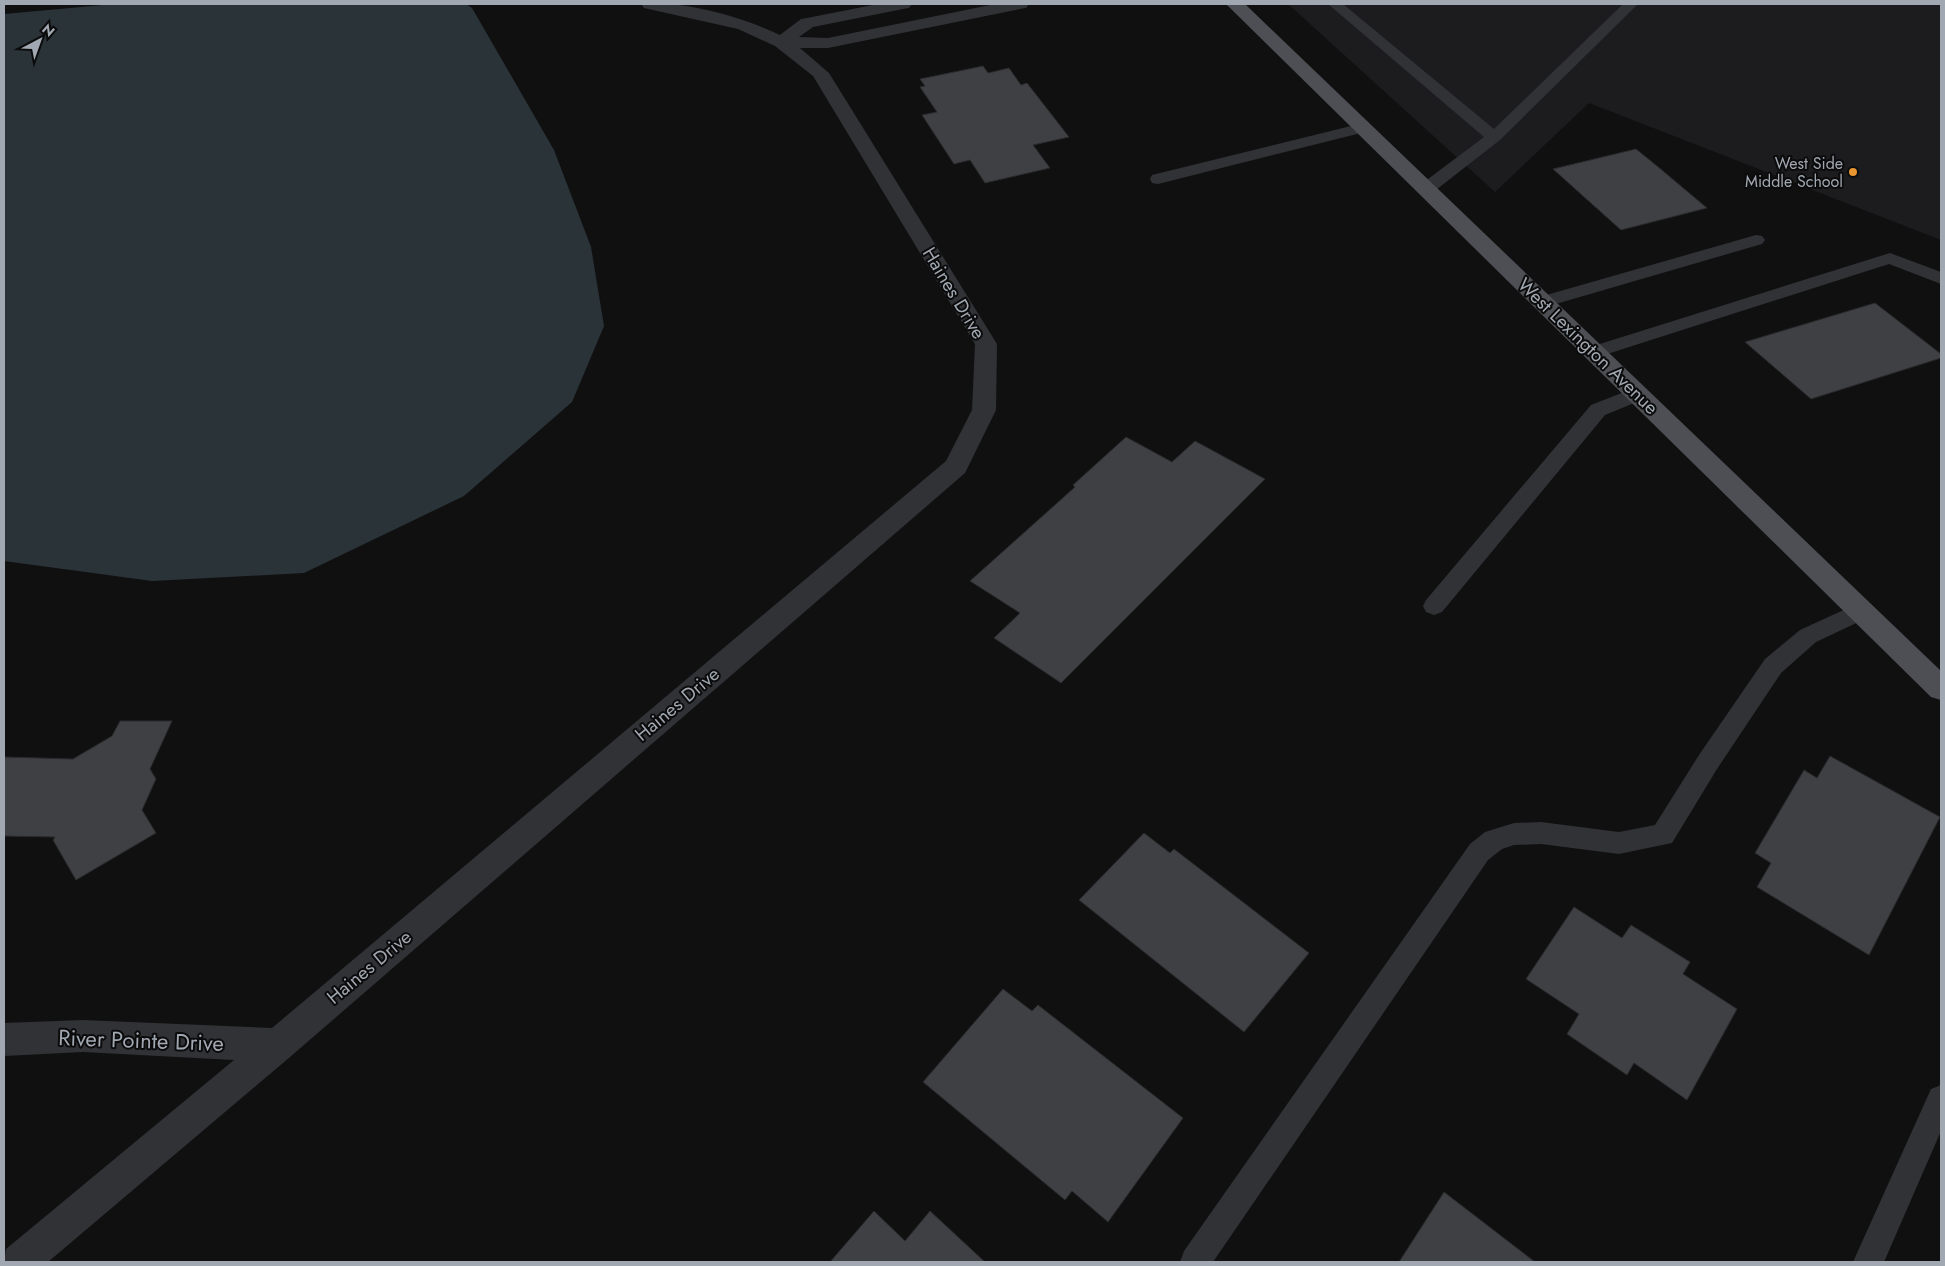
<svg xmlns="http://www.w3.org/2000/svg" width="1945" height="1266" font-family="Jost,sans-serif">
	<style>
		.built { fill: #1c1c1e }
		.water { fill: #2a3338 }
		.building { fill: #3f4044; stroke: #2a2a2d }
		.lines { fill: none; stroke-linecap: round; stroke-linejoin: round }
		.service { fill: #313236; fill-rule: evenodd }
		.minor { fill: #313236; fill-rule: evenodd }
		.primary { fill: #4d4f54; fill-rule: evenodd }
		.poi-dot { fill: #e79631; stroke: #0b0b0c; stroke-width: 2 }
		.labels { text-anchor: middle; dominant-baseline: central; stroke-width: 4; stroke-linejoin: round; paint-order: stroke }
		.far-poi-label { font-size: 16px; fill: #a1a8b1; stroke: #0b0b0c; text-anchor: end }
		.street-label { font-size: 19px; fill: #a1a8b1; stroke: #0b0b0c }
		.near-street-label { font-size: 22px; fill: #a1a8b1; stroke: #0b0b0c }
	</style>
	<rect width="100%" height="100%" fill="#101011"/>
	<path class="built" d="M1288,4H1941V240L1589,103L1495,192Z"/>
	<path class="water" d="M114,4H466L472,8L554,150L591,247L604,326L572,402L464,496L304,573L152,581L4,561V14Z"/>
	<path class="building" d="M983,66L988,73L1009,68L1021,85L1027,83L1069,137L1033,145L1050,168L985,183L970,160L954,164L922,115L937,112L920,87L925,86L920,79Z
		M1636,149L1657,166L1707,208L1621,230L1553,169Z
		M1875,303L1941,354V358L1811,399L1745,342Z
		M1126,437L1172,462L1195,441L1265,479L1061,683L994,638L1020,613L970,581L1075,487L1073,485Z
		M120,721H172L150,769L156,779L142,810L156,833L76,880L53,840L55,837L4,836V757L73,759L112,736Z
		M1830,756L1940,817L1869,955L1757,887L1771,863L1755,853L1804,770L1817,778Z
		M1144,833L1170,853L1174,849L1309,953L1244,1032L1079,900Z
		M1574,907L1622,938L1631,925L1690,962L1683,974L1737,1009L1687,1100L1634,1063L1627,1075L1567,1034L1579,1014L1526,979Z
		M1003,989L1032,1011L1038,1005L1183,1118L1108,1222L1072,1191L1065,1200L923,1082Z
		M1444,1192L1535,1262H1399Z
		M874,1211L905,1241L930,1211L985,1262H830Z"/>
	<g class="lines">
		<path class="service" d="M1328,4H1343L1494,129L1623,4H1638L1500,140L1432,193H1420L1418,189L1420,185L1484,137Z
			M1363,123L1369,125L1371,128L1369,131L1158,184L1152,183L1150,179L1152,175Z
			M1756,235L1762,236L1765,240L1762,244L1542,308L1536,306L1533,302L1536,298Z
			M1890,253L1941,272V284L1889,264L1601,356L1594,358L1587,356L1585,352L1587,348Z
			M1637,387L1644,389L1647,394L1644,399L1605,415L1442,612L1434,615L1426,612L1423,606L1426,600L1591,405Z
			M1861,602L1869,605L1872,611L1869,617L1816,642L1781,673L1717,769L1672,843L1619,854L1541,844L1514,845L1502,849L1488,860L1213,1262H1180L1184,1251L1470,844L1485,832L1514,823L1541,822L1619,832L1655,825L1699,755L1765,659L1800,630Z
			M1941,1085V1131L1884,1262H1853L1931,1089Z"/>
		<path class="minor" d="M641,4C686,1 739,16 780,35L801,19L807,18L878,4H912L909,8L903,9L813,27L799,37L828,38L995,4H1029L1026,8L1020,9L828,48H800L829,73L997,344L996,410L968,467L965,473L290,1057L48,1262H4L6,1249L234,1060L83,1052L4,1056V1023L83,1020L272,1028L946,461L972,410L975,344L813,76L775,46L738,29L644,8Z"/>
		<path class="primary" d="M1226,4H1245L1941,671V700L1931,697Z"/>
	</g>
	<circle class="poi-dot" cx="1853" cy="172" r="5"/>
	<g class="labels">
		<g class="far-poi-label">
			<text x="1843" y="163">West Side<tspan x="1843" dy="18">Middle School</tspan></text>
		</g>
		<g class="street-label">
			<text transform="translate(954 293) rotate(59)">Haines Drive</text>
			<text transform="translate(1588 346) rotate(44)">West Lexington Avenue</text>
			<text transform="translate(677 704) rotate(-40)">Haines Drive</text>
			<text transform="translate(369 967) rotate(-40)">Haines Drive</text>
		</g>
		<g class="near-street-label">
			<text transform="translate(141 1040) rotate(2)">River Pointe Drive</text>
		</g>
	</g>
	<rect width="1945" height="1266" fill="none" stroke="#a1a8b1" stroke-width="10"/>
	<g transform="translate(40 40) rotate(41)" stroke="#0b0b0c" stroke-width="4" paint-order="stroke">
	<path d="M0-4L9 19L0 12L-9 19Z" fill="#a1a8b1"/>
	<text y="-8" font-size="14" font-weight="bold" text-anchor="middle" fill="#a1a8b1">N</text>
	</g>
</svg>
